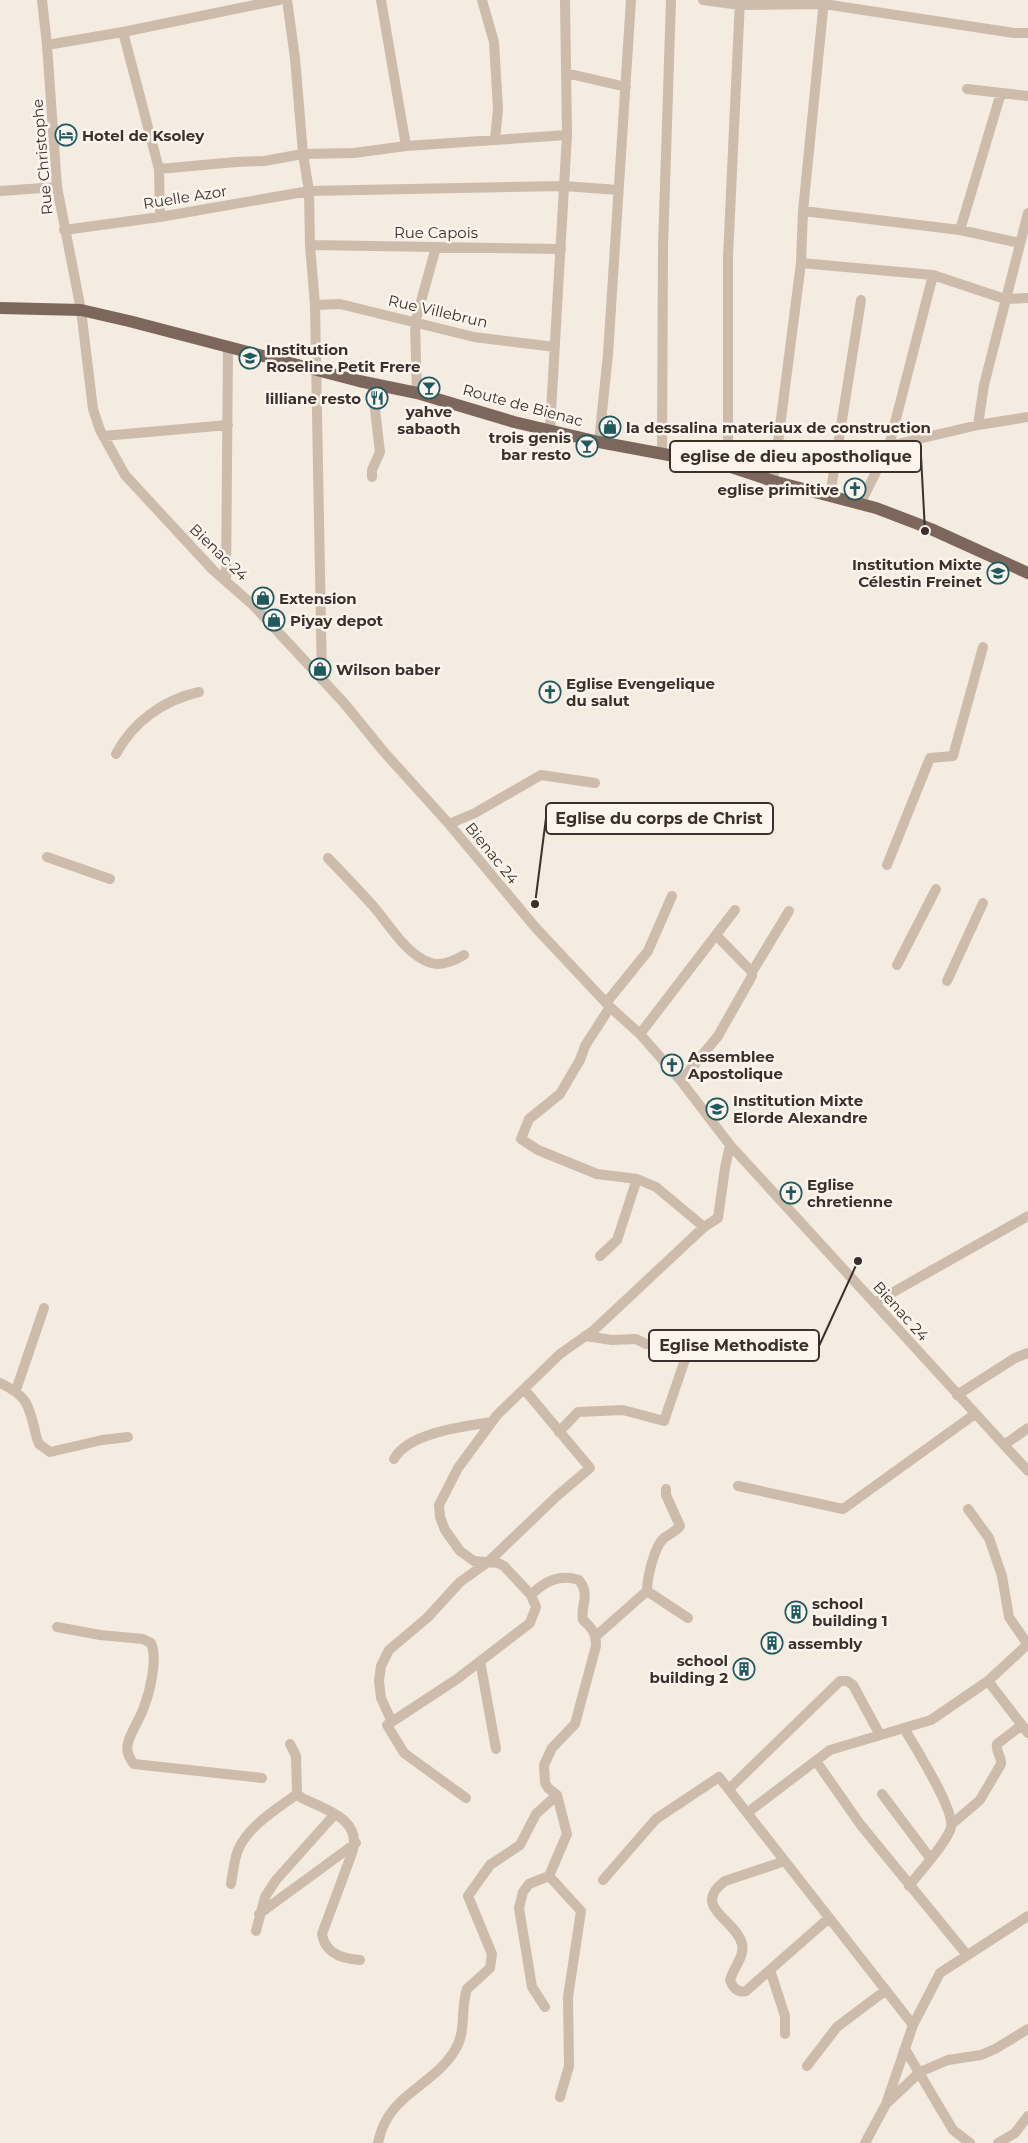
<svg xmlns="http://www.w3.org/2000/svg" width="1028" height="2143" font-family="Montserrat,sans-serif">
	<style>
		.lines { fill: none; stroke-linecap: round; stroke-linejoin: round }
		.minor { stroke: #cdbbac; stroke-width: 10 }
		.major { stroke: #7d675c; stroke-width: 12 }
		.labels { text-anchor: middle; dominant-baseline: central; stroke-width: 5; stroke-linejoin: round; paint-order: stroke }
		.poi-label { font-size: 15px; font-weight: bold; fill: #3b302b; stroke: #fbf5ee; text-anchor: start }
		.street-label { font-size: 15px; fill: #3b302b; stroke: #fbf5ee }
		.leader { fill: none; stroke: #3b302b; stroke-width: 2 }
		.callout-dot { fill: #3b302b; stroke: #fbf5ee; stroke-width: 2 }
		.callout { fill: #fbf5ee; stroke: #3b302b; stroke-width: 2 }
		.callout-label { font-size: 16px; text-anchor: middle; font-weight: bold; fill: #3b302b }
	</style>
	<rect width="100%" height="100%" fill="#f4ebe1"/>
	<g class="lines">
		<path class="minor" d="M42,0L47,45L57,187L81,310L93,409L100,430L125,475L213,570L253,605L344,703L384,752L449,824L535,927L610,1007L640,1034L681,1081L730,1145L1028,1471
			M287,0L295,58L303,154L309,191L310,245L315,305L322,680
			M381,0L406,146
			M482,0L494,42L498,109L495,140
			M703,0L740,5L824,4L1014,33H1028
			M123,32L159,169L160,217
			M47,45L123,32L279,0
			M566,73L626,87
			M967,89L1028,96
			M159,169L236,162L264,161L303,154L354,153L406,146L567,135
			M0,191L57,187
			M803,211L960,230L1020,243
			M64,230L160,217L309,191L564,186L618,190
			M960,230L1001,93
			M310,245L561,249
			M801,263L933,275L1005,299L1028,298
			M315,305L340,304L474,337L555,347
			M417,393L415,323L436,247
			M978,425L1028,417
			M550,429L567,135L565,0
			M103,436L228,425
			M599,442L608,354L631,0
			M889,446L978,425L984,385L1028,213
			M662,452L663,247L671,0
			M728,466V257L740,0
			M372,477V470L380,452L372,384
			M773,481L801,263L803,211L824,0
			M830,496L861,300
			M860,504L889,446L933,275
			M226,581L228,346
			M116,754C133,722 163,700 199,692
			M449,824L475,813L541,775L595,783
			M47,857L110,879
			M328,858C343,874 359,890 373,906C390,925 406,955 431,963C442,966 454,961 464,955
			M887,865L930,758L953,756L983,647
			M897,965L936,889
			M752,972L789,911
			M947,981L983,903
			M606,1003L648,951L672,896
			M610,1007L585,1046L580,1060L560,1094L529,1119L521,1139L538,1150L597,1174L637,1179L656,1187L704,1227
			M640,1034L735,910
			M681,1081L718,1036L752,976V972L716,935
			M600,1256L617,1240L637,1179
			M874,1303L1028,1216
			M0,1383C31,1397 29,1409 37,1439L39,1444L50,1452L102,1440L128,1437
			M16,1390L44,1308
			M957,1395L1015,1358L1028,1353
			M559,1432L578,1412L623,1410L664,1421L690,1345L646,1344L636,1339L612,1340L585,1336
			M1004,1445L1028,1428
			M394,1459C408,1433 464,1426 492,1422
			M738,1486L843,1509L975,1414
			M666,1489V1495L680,1526C675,1532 669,1534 664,1538C654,1547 647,1578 647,1591L688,1618
			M968,1509L989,1538L1002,1576L1009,1617L1028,1645
			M531,1595C545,1581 559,1574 579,1580C591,1595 580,1605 583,1620C592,1628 596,1633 596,1646L575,1724L552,1748L544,1765L545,1783L548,1788L557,1795L567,1834L549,1876L581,1911L568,1997L569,2066L560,2097
			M57,1627L100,1635L143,1639L151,1643C158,1659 150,1691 144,1707C140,1719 131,1731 128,1743C126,1750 129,1758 134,1764L262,1778
			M596,1636L647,1591
			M480,1661L496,1749
			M988,1681L1028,1733
			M392,1722L381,1698L379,1681L381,1666L389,1650L427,1618L460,1582L488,1562L557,1496L590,1468L524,1389
			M904,1728C914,1746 955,1809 951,1827C949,1840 918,1874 909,1886
			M290,1744L296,1756L297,1794L302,1798C326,1810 363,1819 352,1853L322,1934C325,1953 342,1959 360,1960
			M816,1761L860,1824L967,1955
			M729,1789L840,1681H847L853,1685L880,1735
			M882,1794L930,1858
			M466,1798L404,1753L387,1725L457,1679L530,1623L536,1607L531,1595L504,1566L498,1563L474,1561L460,1551L445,1530L440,1517L439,1505L458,1468L497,1415L560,1354L594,1330L704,1227L718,1218L725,1168L730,1145
			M747,1813L830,1750L931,1720L988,1681L1028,1644
			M952,1824L980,1800L1001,1764C1002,1756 995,1751 997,1744L1022,1725
			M785,1861L725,1881C690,1907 736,1919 742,1944C745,1956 733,1969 730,1980C733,1988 737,1993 746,1991L829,1918
			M603,1880L656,1819L719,1777L913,2025
			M231,1884C233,1873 234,1860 238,1850C248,1826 277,1809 297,1794
			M259,1914L356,1843
			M256,1931L265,1897L276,1880L335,1814
			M770,1970L785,2016V2034
			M545,2007L532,1987L519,1908L523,1892L529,1884L549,1876
			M905,2049L953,2130L970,2143
			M807,2066L837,2027L886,1990
			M887,2103L920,2072L948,2060L981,2055L995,2049L1028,2029
			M378,2143C387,2094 433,2087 455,2050C467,2031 460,2009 467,1989L490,1968L492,1954L468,1896L490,1865L520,1845L536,1814L557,1795
			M865,2143L886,2104L913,2025L940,1973L1028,1916
			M998,2143L1015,2133L1028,2116"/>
		<path class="major" d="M0,308L81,310L129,321L359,381L417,393L514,422L599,442L728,466L773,481L876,508L931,529L1028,573"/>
	</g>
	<defs>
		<g id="hotel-ring" transform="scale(1.125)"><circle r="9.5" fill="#fbf5ee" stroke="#1f5a5e" stroke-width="1.5"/><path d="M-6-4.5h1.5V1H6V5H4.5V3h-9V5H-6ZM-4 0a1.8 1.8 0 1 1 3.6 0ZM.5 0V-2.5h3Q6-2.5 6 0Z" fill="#1f5a5e"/></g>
		<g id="school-ring" transform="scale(1.125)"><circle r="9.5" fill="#fbf5ee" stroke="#1f5a5e" stroke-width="1.5"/><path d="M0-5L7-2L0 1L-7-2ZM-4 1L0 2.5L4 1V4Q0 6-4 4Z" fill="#1f5a5e"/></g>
		<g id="bar-ring" transform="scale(1.125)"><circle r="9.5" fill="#fbf5ee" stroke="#1f5a5e" stroke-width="1.5"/><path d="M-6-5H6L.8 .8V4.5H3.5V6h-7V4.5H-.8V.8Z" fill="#1f5a5e"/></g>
		<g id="restaurant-ring" transform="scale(1.125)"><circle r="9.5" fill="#fbf5ee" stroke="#1f5a5e" stroke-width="1.5"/><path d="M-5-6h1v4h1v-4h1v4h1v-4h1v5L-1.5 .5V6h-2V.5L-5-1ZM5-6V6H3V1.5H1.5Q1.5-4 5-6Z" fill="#1f5a5e"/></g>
		<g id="shop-ring" transform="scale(1.125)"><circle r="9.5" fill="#fbf5ee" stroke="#1f5a5e" stroke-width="1.5"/><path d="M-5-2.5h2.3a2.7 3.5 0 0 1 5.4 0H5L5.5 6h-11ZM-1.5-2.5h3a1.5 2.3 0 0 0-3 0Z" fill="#1f5a5e"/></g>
		<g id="church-ring" transform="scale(1.125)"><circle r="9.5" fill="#fbf5ee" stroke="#1f5a5e" stroke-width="1.5"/><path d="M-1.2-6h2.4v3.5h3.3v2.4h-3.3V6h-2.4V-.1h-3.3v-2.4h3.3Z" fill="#1f5a5e"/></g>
		<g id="building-ring" transform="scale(1.125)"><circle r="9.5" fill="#fbf5ee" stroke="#1f5a5e" stroke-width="1.5"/><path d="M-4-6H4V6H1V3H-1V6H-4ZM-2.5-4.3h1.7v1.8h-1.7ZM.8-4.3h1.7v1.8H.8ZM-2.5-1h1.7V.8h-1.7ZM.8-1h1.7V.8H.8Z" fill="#1f5a5e"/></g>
	</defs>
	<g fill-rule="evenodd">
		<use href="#hotel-ring" x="66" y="135"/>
		<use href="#school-ring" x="250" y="358"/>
		<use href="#bar-ring" x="429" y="388"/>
		<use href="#restaurant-ring" x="377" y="398"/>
		<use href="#shop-ring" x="610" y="427"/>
		<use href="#bar-ring" x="587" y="446"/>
		<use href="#church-ring" x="855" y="489"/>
		<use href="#school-ring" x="998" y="573"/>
		<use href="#shop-ring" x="263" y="598"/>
		<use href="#shop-ring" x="274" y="620"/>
		<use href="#shop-ring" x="320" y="669"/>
		<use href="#church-ring" x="550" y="692"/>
		<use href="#church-ring" x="672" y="1065"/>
		<use href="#school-ring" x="717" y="1109"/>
		<use href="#church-ring" x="791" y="1193"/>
		<use href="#building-ring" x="796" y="1612"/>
		<use href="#building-ring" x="772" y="1643"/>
		<use href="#building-ring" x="744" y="1669"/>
	</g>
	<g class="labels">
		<g class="poi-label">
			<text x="82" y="135">Hotel de Ksoley</text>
			<text x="266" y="349">Institution<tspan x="266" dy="17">Roseline Petit Frere</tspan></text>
			<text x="361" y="398" text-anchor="end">lilliane resto</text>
			<text x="429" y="411" text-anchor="middle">yahve<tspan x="429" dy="17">sabaoth</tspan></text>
			<text x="626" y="427">la dessalina materiaux de construction</text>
			<text x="571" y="437" text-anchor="end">trois genis<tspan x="571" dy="17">bar resto</tspan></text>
			<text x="839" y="489" text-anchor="end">eglise primitive</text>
			<text x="982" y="564" text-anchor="end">Institution Mixte<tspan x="982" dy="17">Célestin Freinet</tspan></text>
			<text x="279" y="598">Extension</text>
			<text x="290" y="620">Piyay depot</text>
			<text x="336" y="669">Wilson baber</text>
			<text x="566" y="683">Eglise Evengelique<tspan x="566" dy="17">du salut</tspan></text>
			<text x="688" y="1056">Assemblee<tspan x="688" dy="17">Apostolique</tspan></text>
			<text x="733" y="1100">Institution Mixte<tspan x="733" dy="17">Elorde Alexandre</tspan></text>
			<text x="807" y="1184">Eglise<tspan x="807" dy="17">chretienne</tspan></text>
			<text x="812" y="1603">school<tspan x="812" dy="17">building 1</tspan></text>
			<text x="788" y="1643">assembly</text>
			<text x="728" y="1660" text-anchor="end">school<tspan x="728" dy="17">building 2</tspan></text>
		</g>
		<g class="street-label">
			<text transform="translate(42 157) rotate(-95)">Rue Christophe</text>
			<text transform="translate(185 197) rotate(-9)">Ruelle Azor</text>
			<text x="436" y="232">Rue Capois</text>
			<text transform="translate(438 311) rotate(13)">Rue Villebrun</text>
			<text transform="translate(523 405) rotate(15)">Route de Bienac</text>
			<text transform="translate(219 552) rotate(44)">Bienac 24</text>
			<text transform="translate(492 853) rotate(51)">Bienac 24</text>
			<text transform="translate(901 1311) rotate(48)">Bienac 24</text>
		</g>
	</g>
	<path class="leader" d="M925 531L921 456M535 904L546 818M858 1261L819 1346"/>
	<g class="callout-dot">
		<circle cx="925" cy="531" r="5"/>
		<circle cx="535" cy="904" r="5"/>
		<circle cx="858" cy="1261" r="5"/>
	</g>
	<g class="callout">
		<rect x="670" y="441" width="251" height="31" rx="5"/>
		<rect x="546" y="803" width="227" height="31" rx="5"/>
		<rect x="649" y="1330" width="170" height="31" rx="5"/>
	</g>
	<g class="callout-label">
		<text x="796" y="462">eglise de dieu apostholique</text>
		<text x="659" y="824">Eglise du corps de Christ</text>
		<text x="734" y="1351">Eglise Methodiste</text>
	</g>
</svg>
